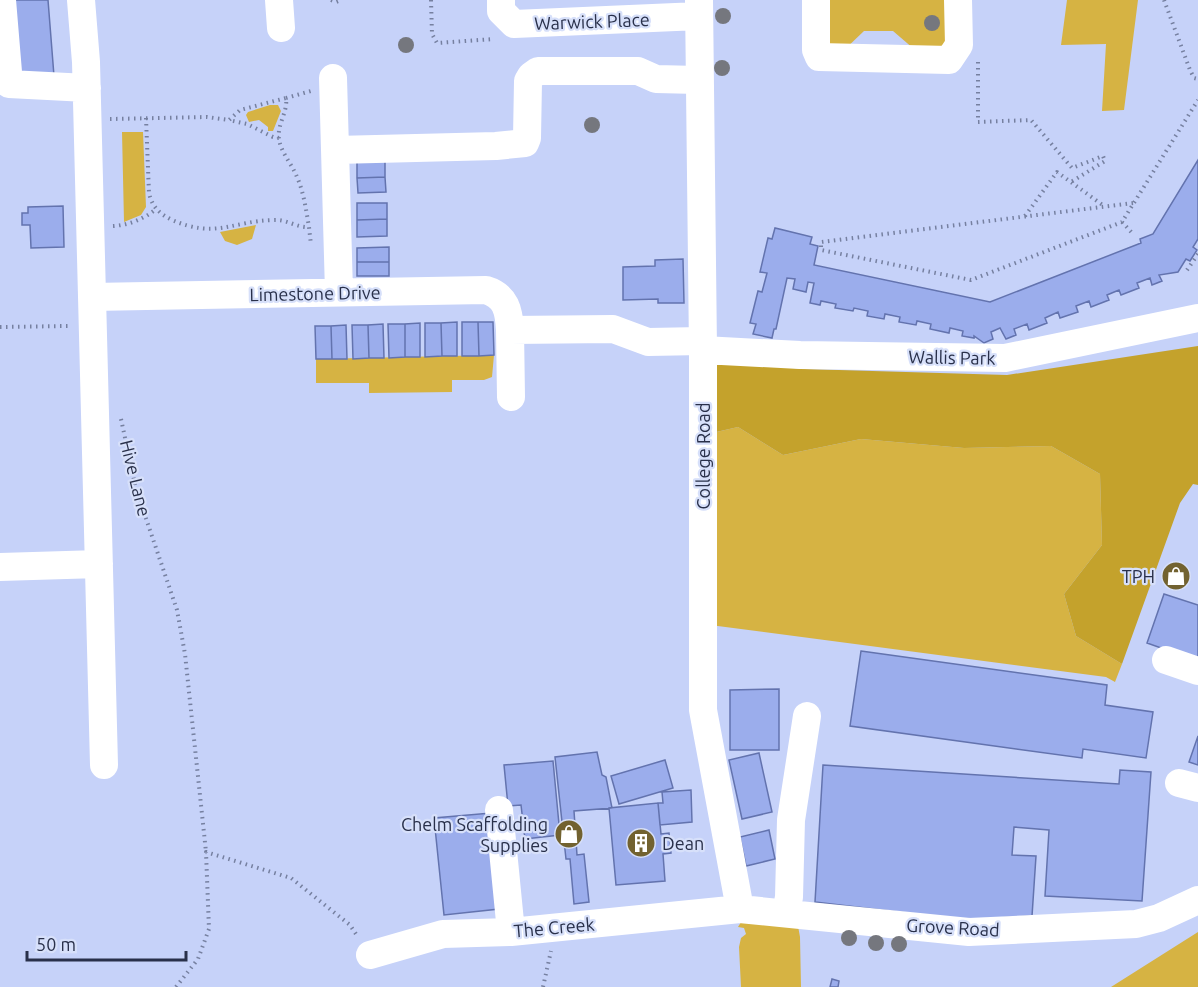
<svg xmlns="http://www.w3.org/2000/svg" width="1198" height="987" font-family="Ubuntu,sans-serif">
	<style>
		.green { fill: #d6b343 }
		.forest { fill: #c4a22c }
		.building { fill: #9badec; stroke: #6373ae; stroke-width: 1.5 }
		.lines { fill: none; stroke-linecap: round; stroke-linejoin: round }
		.path { stroke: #7680a0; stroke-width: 4; stroke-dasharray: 1.5 4.5; stroke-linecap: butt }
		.minor { stroke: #fff; stroke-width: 28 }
		.tree { fill: #75777e }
		.labels { text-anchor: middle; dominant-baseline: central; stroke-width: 4.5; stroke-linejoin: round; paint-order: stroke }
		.street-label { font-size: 18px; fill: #29304a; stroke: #d7e0fa }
		.poi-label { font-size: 18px; fill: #29304a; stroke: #d7e0fa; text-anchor: end }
	</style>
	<rect width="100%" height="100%" fill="#c6d2f9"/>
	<path class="green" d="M824,0H950L947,48L914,49L893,31H864L841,53L831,52Z
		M1067,0H1138L1124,110L1102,111L1106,44L1061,45Z
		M270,105H278L281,111L273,131H268V127L259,120L249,122L246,115L248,112Z
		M122,132H143L146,207L141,215L124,222Z
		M256,225L252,239L237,245L225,241L220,232Z
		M494,355L492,377L484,380H452V392L369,393V383H316V359Z
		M738,427L783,455L861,439L964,448L1051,446L1100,474L1102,545L1064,594L1076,636L1122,664L1115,682L1106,677L710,625L712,433Z
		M741,922L798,926L800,937L801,987H741L739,947L741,938L746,934L744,928L738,927Z
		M1198,932V987H1111Z"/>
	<path class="forest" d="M1198,346V485L1193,484L1180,503L1122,664L1076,636L1064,594L1102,545L1100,474L1051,446L964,448L861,439L783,455L738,427L712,433V361L805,369L1007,375Z"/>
	<path class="building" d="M13,0H48L54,76L21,79Z
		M385,160V177L357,178V161Z
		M1198,160V239L1193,247L1197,250L1190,261L1186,259L1178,272L1159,275L1162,281L1152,285L1150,278L1137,283L1139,288L1121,295L1119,290L1107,295L1109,300L1091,307L1089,301L1076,306L1078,312L1060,318L1058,312L1045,318L1047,323L1029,330L1027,324L1014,329L1016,335L1006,339L1000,328L991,332L993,339L984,343L974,336V338L962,336L963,331L950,328L949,333L930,329L931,324L917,321L916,325L899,322L900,317L885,314L884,319L867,316L868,311L854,308L853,311L835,308L836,304L821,301L820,305L810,303L814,283L808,282L806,292L793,289L795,279L787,278L776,329H774L772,338L753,334L756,324L750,323L758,291L762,292L767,273L760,272L768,238L772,239L775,228L812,237L810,244L818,246L814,265L990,302L1141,243L1140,239L1153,234Z
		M385,177L386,192L358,193L357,178Z
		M357,203H387V219L357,220Z
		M63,206L64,247L31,248L30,225H22V213H28V207Z
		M387,219V236L357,237V220Z
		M389,247V262H357V248Z
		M683,259L684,303H658V299L623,300V267L655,266V260Z
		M357,262H389V276H357Z
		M457,322V356H442L441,323Z
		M462,322H478L479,356H462Z
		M478,322H493L494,355L479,356Z
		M420,323V357H405V324Z
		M425,323H441L442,356L425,357Z
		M383,324L384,358H369L368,325Z
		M388,324H405V357L389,358Z
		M346,325L347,359H332L331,326Z
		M352,325H368L369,358L353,359Z
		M315,326H331L332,359H316Z
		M1164,594L1198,605V661L1147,643Z
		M861,651L1107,685L1105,705L1153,712L1146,758L1083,749L1082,758L850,726Z
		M779,689V750H730V690Z
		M1198,736V765L1189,762Z
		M597,752L602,775L606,777L612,808L574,811L577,855L584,854L589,902L574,904L570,859H566L555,757Z
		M759,753L772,812L742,819L729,760Z
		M665,760L673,788L619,804L611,776Z
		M553,761L560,835L525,839L521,805L508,806L504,765Z
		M823,765L1119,784L1120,770L1151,772L1142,901L1045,896L1049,830L1014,827L1012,855L1036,856L1032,916L965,920L815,902Z
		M691,790L692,822L660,825L658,803H663L662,792Z
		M658,803L661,834L669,833L671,853L663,854L665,881L616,885L609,808Z
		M491,813L499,909L444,915L434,818Z
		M769,830L775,859L746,866L740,837Z
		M832,979L839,981L838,987H830Z"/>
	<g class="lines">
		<path class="path" d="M331,0L336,2L341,0
			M431,0L432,34L437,43L494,39
			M1164,0L1190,70L1194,78L1198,79
			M978,62V122L1031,120L1072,168L1103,156L1105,161L1071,182
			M286,98L311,91
			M146,118L149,193C152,207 160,214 172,220C216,239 232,221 273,220C287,219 297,228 309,227L311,245
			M110,119L207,117L229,120
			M279,138L273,137L247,124L229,120L240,110L286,98C288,112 277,124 279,139C281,153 292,164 297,177C304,193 306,210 309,227
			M1133,203L821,242V250L971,280L1122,222L1198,100
			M1025,216L1057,172L1104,206
			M1122,222L1134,235
			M113,226C129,225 144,219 156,209
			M1187,270L1198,254
			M0,327L68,326
			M121,419L136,489L177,610L185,654L206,852
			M176,987L198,959L209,929L206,852L291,878L350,925L358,937
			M543,987L551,951"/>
		<path class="minor" d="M2,0L9,84L87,88
			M81,0L86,62L104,765
			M279,0L281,28
			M501,0V11L514,24L699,16
			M699,0L703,350V710L740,909
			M816,0V50L819,57L949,60L959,45L958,0
			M333,78L339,292
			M336,150L496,146L525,143L527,138L528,81L531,76L538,71H638L656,79L698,80
			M92,297L486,290C506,296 509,311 510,330
			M703,350L800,355L1005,358L1198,318
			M511,397L510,330L613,329L648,342L702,341
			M0,567L99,564
			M1166,660L1198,671
			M1179,783L1198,788
			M499,810L511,932
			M786,913L789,897L791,820L807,716
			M370,955L443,934L511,932L740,909L969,932L1136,924L1159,918L1198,900"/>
	</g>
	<g class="tree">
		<circle cx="723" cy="16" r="8"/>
		<circle cx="932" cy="23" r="8"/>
		<circle cx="406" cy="45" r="8"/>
		<circle cx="722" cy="68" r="8"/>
		<circle cx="592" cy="125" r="8"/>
		<circle cx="849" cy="938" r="8"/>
		<circle cx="876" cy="943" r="8"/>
		<circle cx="899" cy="944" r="8"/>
	</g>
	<defs>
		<g id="shop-disc" transform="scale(1.5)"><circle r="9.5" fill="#726230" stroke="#d7e0fa"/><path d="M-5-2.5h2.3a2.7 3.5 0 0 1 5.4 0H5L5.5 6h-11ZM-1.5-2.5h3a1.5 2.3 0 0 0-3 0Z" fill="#fff"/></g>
		<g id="building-disc" transform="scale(1.5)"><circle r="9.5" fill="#726230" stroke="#d7e0fa"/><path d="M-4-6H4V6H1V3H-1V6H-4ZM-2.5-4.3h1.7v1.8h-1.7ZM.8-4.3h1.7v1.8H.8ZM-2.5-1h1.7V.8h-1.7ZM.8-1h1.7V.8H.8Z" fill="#fff"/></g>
	</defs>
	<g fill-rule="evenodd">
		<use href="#shop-disc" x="1176" y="576"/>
		<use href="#shop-disc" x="569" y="834"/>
		<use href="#building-disc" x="641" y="843"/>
	</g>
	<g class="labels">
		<g class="street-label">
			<text transform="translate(592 21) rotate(-2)">Warwick Place</text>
			<text transform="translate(315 293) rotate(-1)">Limestone Drive</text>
			<text transform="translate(952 357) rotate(1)">Wallis Park</text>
			<text transform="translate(703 456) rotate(-90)">College Road</text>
			<text transform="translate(136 478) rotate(76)">Hive Lane</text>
			<text transform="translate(554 927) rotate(-5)">The Creek</text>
			<text transform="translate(953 927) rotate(3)">Grove Road</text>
		</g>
		<g class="poi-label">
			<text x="1155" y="576">TPH</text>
			<text x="548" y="824">Chelm Scaffolding<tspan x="548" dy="21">Supplies</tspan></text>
			<text x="662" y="843" text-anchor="start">Dean</text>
		</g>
	</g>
	<path d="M27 951v9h159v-9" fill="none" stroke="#29304a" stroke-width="3"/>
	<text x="36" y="951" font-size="18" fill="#29304a" stroke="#d7e0fa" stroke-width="4.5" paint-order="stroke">50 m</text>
</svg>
